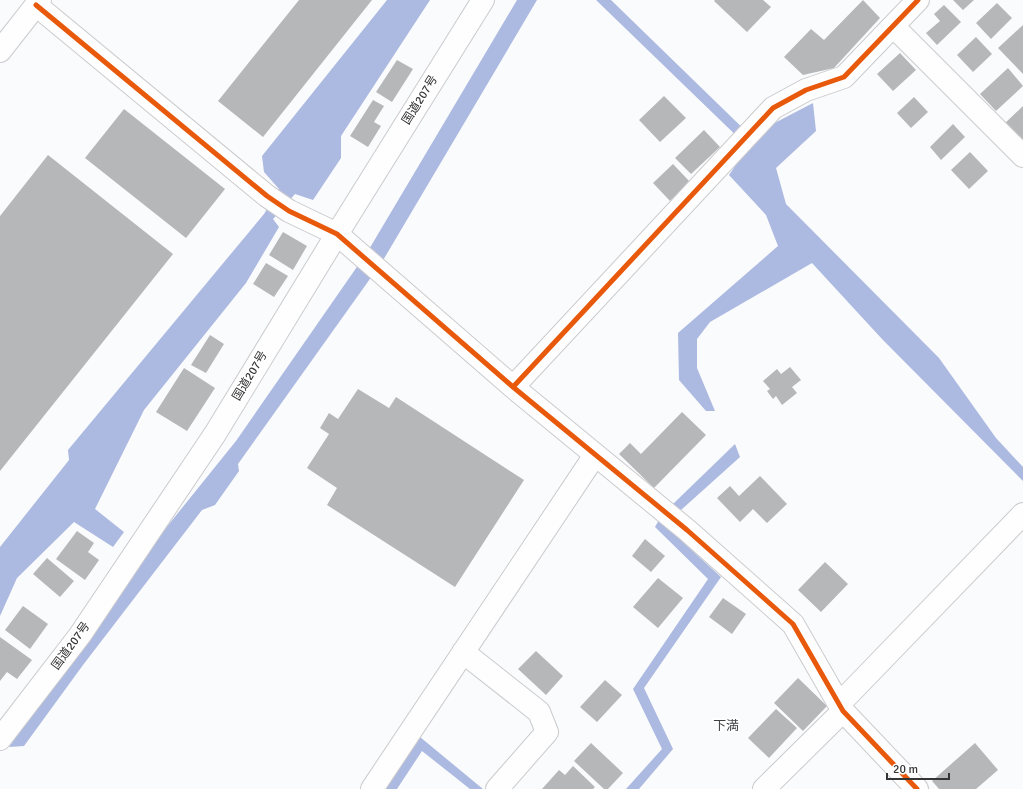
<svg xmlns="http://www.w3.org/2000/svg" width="1023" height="789" font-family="Signika,'Noto Sans JP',sans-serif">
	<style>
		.water { fill: #acb9e0 }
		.building { fill: #b6b7b9 }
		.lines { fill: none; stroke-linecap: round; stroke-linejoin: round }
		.street-casing { stroke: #cbcbcd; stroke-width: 24 }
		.highway-casing { stroke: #cbcbcd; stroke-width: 24 }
		.street { stroke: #fefeff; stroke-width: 22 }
		.highway { stroke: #fefeff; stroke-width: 22 }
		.cycleway-casing { stroke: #fff; stroke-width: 8 }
		.cycleway { stroke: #e8590c; stroke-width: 5 }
		.labels { text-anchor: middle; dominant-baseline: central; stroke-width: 4; stroke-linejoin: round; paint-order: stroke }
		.street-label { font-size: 12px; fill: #353536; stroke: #fff }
		.neighbourhood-label { font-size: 13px; fill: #3e3f41; stroke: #fff }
	</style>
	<rect width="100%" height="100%" fill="#fafbfd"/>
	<path class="water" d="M387,0H430L341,136V158L313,200L295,194L273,219L279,227L246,283L144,410L95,509L124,532L113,547L74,522L17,578L0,616V547L69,460L68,450L264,214L279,189L264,172L262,156Z
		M517,0H537L382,262L238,464L239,471L215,505L202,510L83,665L24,746L9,747L157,539L236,441L368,251Z
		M596,0H611L754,139L765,128L813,103L816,131L776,168L786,204L939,358L996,438L1023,467V481L882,339L812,263L710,322L697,339V368L715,411H706L679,380L678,333L778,246L766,215L729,175L748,147Z
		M735,444L740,457L681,510L673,504Z
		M659,520L721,577L644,688L673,749L639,789H626L662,749L633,689L708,579L655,527Z
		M420,737L483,789H470L422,751L397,789H386Z"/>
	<path class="building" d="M299,0H372L263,137L218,101Z
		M715,0H763L771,7L747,32L714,1Z
		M863,0L880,18L834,68L803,75L784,57L811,29L824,40Z
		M953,0H974L963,10Z
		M997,3L1012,18L991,39L976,23Z
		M944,5L961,22L937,45L926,33L940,21L934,14Z
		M1023,25V74L998,48Z
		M976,37L992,54L973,72L957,55Z
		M900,53L916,70L893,91L877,74Z
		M397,60L413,69L392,102L376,92Z
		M1008,68L1023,86L996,111L980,94Z
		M664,96L686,118L660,142L639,120Z
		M914,97L928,112L911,128L897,113Z
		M373,100L384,106L374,122L381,126L368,147L350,136Z
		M1023,106V140L1020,142L1003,125Z
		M124,109L225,189L186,238L85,158Z
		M953,124L965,137L941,160L930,147Z
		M704,130L720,147L691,174L675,158Z
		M970,152L988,171L969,189L951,170Z
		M48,155L173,254L0,471V216Z
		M673,164L690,182L670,201L653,183Z
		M283,232L307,246L293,270L269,255Z
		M266,263L288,276L274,297L253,284Z
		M210,335L224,344L206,373L191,365Z
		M790,367L801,380L792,387L797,393L782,405L776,396L773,399L767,391L770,389L763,381L777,369L781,374Z
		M184,368L215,388L187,431L156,412Z
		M358,389L389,408L396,397L524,480L455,587L327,505L337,488L307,468L329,434L320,428L329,413L338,419Z
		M682,412L706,435L654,488L619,454L630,443L641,454Z
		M760,476L787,504L767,523L753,509L740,522L717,498L730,486L739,496Z
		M77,531L94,543L88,552L99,560L85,580L56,559Z
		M645,539L665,556L651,572L632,556Z
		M47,558L74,581L60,597L33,574Z
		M825,562L848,584L821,612L798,590Z
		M658,578L683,598L658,628L633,607Z
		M723,598L746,614L732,634L709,617Z
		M23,606L48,624L30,649L5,630Z
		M0,637L32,660L17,679L7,672L0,681Z
		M536,651L563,676L546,695L518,669Z
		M798,678L827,706L803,731L774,703Z
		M605,680L622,695L597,722L580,707Z
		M776,709L797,728L769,758L748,738Z
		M591,743L623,773L608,789H604L574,761Z
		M975,743L998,770L976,789H939L932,781Z
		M573,766L595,787L593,789H542L559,770L565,775Z"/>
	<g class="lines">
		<g class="street-casing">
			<path id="street" d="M36,5L267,196L289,211L337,234L513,387L687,530L793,624L843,711L917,789
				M893,26L1023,156
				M0,51L40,0
				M513,387L773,108L806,90L844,77L918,0
				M463,652L539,712L547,732L497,789
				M836,699L846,697L1023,514
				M372,789L595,455
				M764,789L843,711"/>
		</g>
		<g class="highway-casing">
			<path id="highway" d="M0,739L80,635L215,434L337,234L483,0"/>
		</g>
		<use href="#street" class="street"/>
		<use href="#highway" class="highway"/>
		<g class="cycleway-casing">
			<path id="cycleway" d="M36,5L267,196L289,211L337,234L513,387L687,530L793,624L843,711L917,789
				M513,387L773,108L806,90L844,77L918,0"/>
		</g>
		<use href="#cycleway" class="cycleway"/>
	</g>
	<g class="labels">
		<g class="street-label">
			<text transform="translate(420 100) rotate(-58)">国道207号</text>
			<text transform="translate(250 376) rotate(-59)">国道207号</text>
			<text transform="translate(71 646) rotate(-54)">国道207号</text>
		</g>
		<g class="neighbourhood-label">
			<text x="726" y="726">下満</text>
		</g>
	</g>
	<path d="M887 773v6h62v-6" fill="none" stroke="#353536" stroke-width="2"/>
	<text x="893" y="773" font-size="12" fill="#353536" stroke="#ffffff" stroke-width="3" paint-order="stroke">20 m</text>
</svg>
